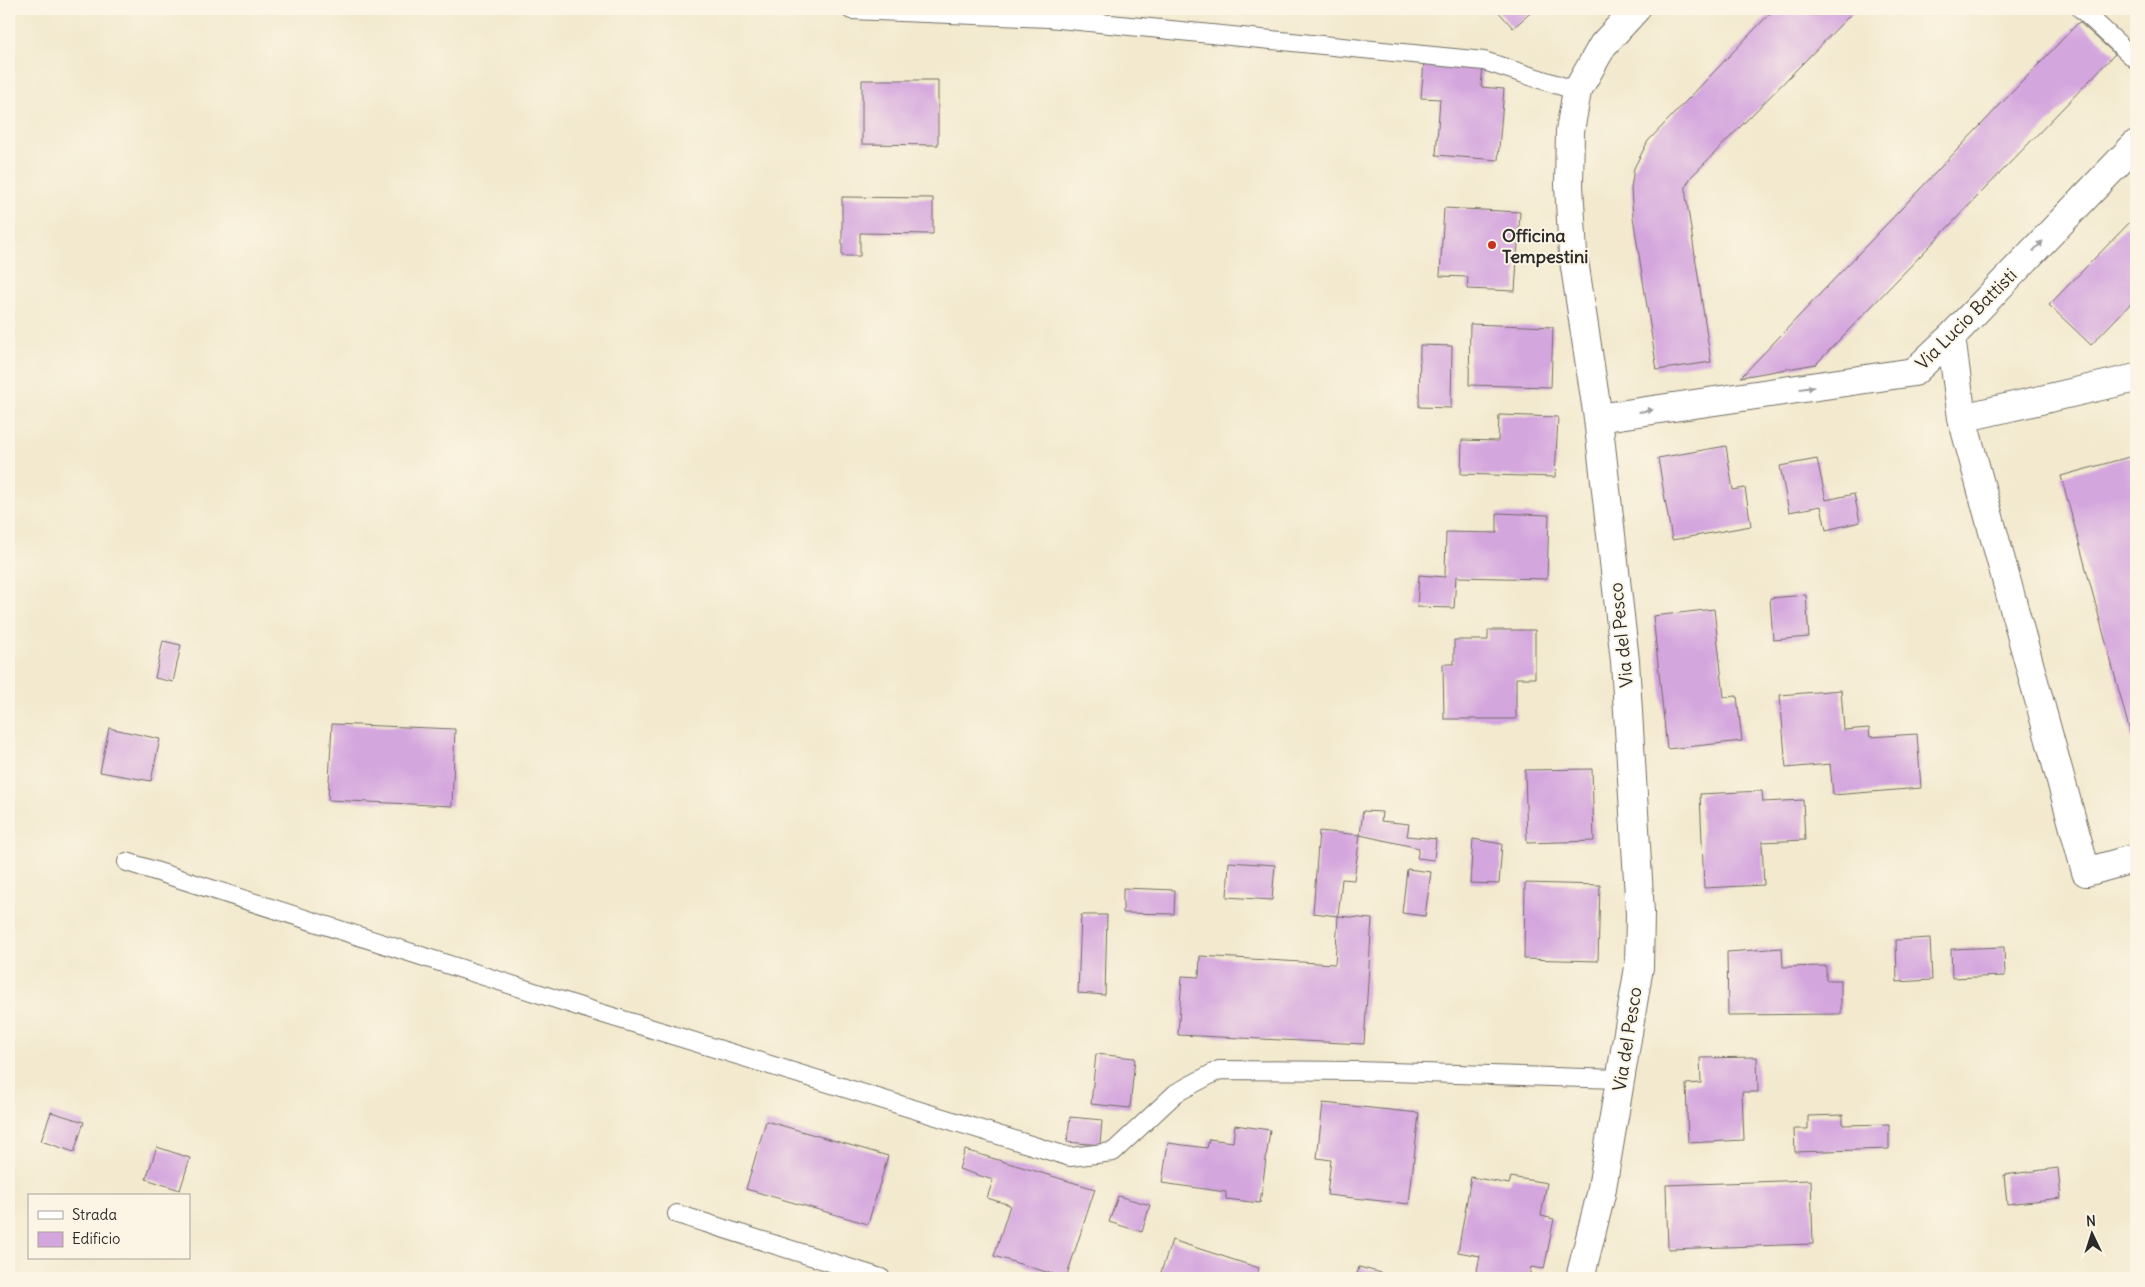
<svg xmlns="http://www.w3.org/2000/svg" width="2145" height="1287" font-family="Delius,sans-serif">
	<style>
		.building { fill: #d4a6de }
		.lines { fill: none; stroke-linecap: round; stroke-linejoin: round }
		.service-casing { stroke: #716e64; stroke-width: 20 }
		.minor-casing { stroke: #716e64; stroke-width: 30 }
		.service { stroke: #fff; stroke-width: 18 }
		.minor { stroke: #fff; stroke-width: 28 }
		.oneway { fill: #a0a0a0 }
		.poi-dot { fill: #c8321e; stroke: #fcf5e5; stroke-width: 2 }
		.labels { text-anchor: middle; dominant-baseline: central; stroke-width: 4; stroke-linejoin: round; paint-order: stroke }
		.poi-label { font-size: 18px; font-weight: bold; fill: #2b2b2b; stroke: #fcf5e5; text-anchor: start }
		.street-label { font-size: 18px; fill: #2b2b2b; stroke: #fcf5e5 }
	</style>
	<rect width="100%" height="100%" fill="#fcf5e5"/>
	<filter id="ink" filterUnits="userSpaceOnUse"><feTurbulence type="fractalNoise" baseFrequency=".02" numOctaves="2"/><feDisplacementMap in="SourceGraphic" scale="10" xChannelSelector="R" yChannelSelector="G"/><feConvolveMatrix kernelMatrix="1 2 1 2 8 2 1 2 1" color-interpolation-filters="sRGB"/></filter>
	<filter id="wash" filterUnits="userSpaceOnUse"><feTurbulence type="fractalNoise" baseFrequency=".0096" numOctaves="4" result="noise"/><feDisplacementMap in="SourceGraphic" scale="20" xChannelSelector="R" yChannelSelector="G"/><feGaussianBlur stdDeviation="1.12" result="paint"/><feColorMatrix in="noise" values="0 0 0 0 0 0 0 0 0 0 0 0 0 0 0 0 0 1.4 0 .05"/><feComposite in="paint" operator="in"/></filter>
	<g filter="url(#wash)">
		<rect width="100%" height="100%" fill="#f2e9ce"/>
		<g id="blocks">
			<path class="building" d="M1496,9H1535L1513,28Z
				M1774,9H1856L1691,177L1686,186V196L1711,362L1657,370L1633,217L1631,189L1634,168L1648,141Z
				M2079,22L2115,54L1816,364L1741,377Z
				M1424,61L1483,66L1481,87L1504,89L1498,160L1436,155L1440,99L1421,98Z
				M862,80H938V145L862,144Z
				M842,197L933,198V234L860,233V256H842Z
				M1444,208L1520,212L1515,291L1467,289L1468,277L1440,276Z
				M2136,216V298L2091,345L2049,305Z
				M1470,324L1553,327L1551,387L1469,385Z
				M1420,345L1452,346L1451,408L1419,407Z
				M1499,415L1558,417L1555,477L1461,474L1462,440L1498,441Z
				M1726,446L1733,490L1745,488L1751,526L1672,540L1658,458Z
				M2136,455V754L2061,476Z
				M1817,459L1826,500L1854,494L1860,522L1826,530L1821,506L1789,512L1780,466Z
				M1497,513L1549,515L1547,579L1456,577L1454,608L1417,607L1419,575L1445,577L1446,532L1497,533Z
				M1806,595L1809,637L1773,640L1770,598Z
				M1714,609L1724,697L1737,696L1742,741L1667,749L1653,616Z
				M1488,630H1535V678H1516V719H1444L1443,664H1454V640H1488Z
				M163,641L181,645L173,682L155,678Z
				M1841,690L1844,730L1869,728L1870,737L1917,734L1921,788L1833,795L1830,764L1786,768L1780,695Z
				M332,724L455,729L452,806L328,800Z
				M109,728L160,739L151,781L100,772Z
				M1592,769L1594,841L1527,843L1525,770Z
				M1762,791L1763,802L1803,800L1805,840L1762,842L1764,885L1704,888L1700,794Z
				M1363,811L1382,812L1381,821L1409,824L1407,836L1436,839L1434,860L1417,858L1419,848L1360,835Z
				M1319,831L1360,835L1354,880L1342,879L1338,916L1313,913Z
				M1473,839L1502,844L1499,884L1470,883Z
				M1229,862L1275,865L1272,900L1227,897Z
				M1407,869L1431,872L1425,916L1402,913Z
				M1525,883L1600,885L1598,961L1524,959Z
				M1123,888L1175,890L1174,914L1123,913Z
				M1081,915H1107L1105,995L1078,993Z
				M1338,916L1372,919L1364,1044L1178,1035L1182,976L1199,977L1200,956L1335,964Z
				M1930,938L1932,980L1897,982L1896,940Z
				M2004,947L2005,976L1952,978L1951,949Z
				M1782,948L1783,967L1826,966V980H1841V1014L1728,1015L1727,952Z
				M1096,1054L1135,1058L1130,1108L1091,1104Z
				M1757,1057L1758,1092H1742L1744,1140L1688,1143L1686,1084L1701,1083L1700,1058Z
				M1323,1103L1419,1113L1409,1204L1327,1195L1331,1160L1317,1158Z
				M51,1112L84,1122L74,1152L41,1141Z
				M1843,1115V1125L1889,1124V1149L1795,1152L1794,1129H1808V1116Z
				M1070,1117L1102,1120L1100,1145L1067,1142Z
				M766,1121L888,1156L868,1224L746,1189Z
				M1235,1125L1270,1130L1260,1203L1226,1199V1192L1162,1183L1168,1143L1207,1148L1209,1139L1233,1142Z
				M157,1147L190,1158L180,1190L146,1179Z
				M965,1150L1095,1189L1066,1278L994,1256L1010,1205L987,1198L993,1180L959,1169Z
				M2058,1168L2061,1198L2007,1204L2004,1175Z
				M1471,1177L1509,1184L1511,1177L1547,1183L1541,1216L1554,1219L1544,1269L1531,1267L1529,1278H1494L1476,1275L1480,1256L1458,1252Z
				M1811,1180L1813,1244L1668,1249L1666,1185Z
				M1118,1196L1150,1205L1142,1232L1109,1222Z
				M1172,1240L1259,1268L1256,1278H1159Z
				M1359,1267L1393,1276V1278H1356Z"/>
		</g>
	</g>
	<g filter="url(#ink)">
		<use href="#blocks" fill-opacity="0" stroke="#716e64" stroke-width="1"/>
		<g class="lines">
			<g class="service-casing">
				<path id="service" d="M2081,9L2136,60
					M851,10L1049,18L1484,61L1577,91
					M127,862L584,1008L1070,1157L1113,1152L1176,1093L1219,1070L1356,1071L1620,1079
					M677,1214L881,1278"/>
			</g>
			<g class="minor-casing">
				<path id="minor" d="M1951,337L1962,418L2086,872L2136,858
					M1598,418L1914,372L1951,337L2136,144
					M1962,418L2136,378
					M1580,1278L1601,1194L1639,967L1640,913L1625,661L1598,418L1573,254L1569,185L1570,131L1577,91L1603,45L1636,9"/>
			</g>
			<use href="#service" class="service"/>
			<use href="#minor" class="minor"/>
		</g>
		<defs><path id="oneway-solid" d="M-6-.8H1V-3.2L6.5 0L1 3.2V.8H-6Z" transform="scale(1.25)"/></defs>
		<g class="oneway">
			<use href="#oneway-solid" transform="translate(2038 246) rotate(-46)"/>
			<use href="#oneway-solid" transform="translate(1807 388) rotate(-8)"/>
			<use href="#oneway-solid" transform="translate(1646 411) rotate(-8)"/>
		</g>
	</g>
	<circle class="poi-dot" cx="1492" cy="245" r="5"/>
	<g class="labels">
		<g class="poi-label">
			<text x="1502" y="235">Officina<tspan x="1502" dy="21">Tempestini</tspan></text>
		</g>
		<g class="street-label">
			<text transform="translate(1966 319) rotate(-45)">Via Lucio Battisti</text>
			<text transform="translate(1621 635) rotate(-96)">Via del Pesco</text>
			<text transform="translate(1627 1039) rotate(-81)">Via del Pesco</text>
		</g>
	</g>
	<rect width="2145" height="1287" fill="none" stroke="#fcf5e5" stroke-width="30"/>
	<rect x="28" y="1194" width="162" height="65" fill="#fcf5e5" stroke="#a8a49b"/>
	<rect x="38" y="1211" width="25" height="8" fill="#ffffff" stroke="#a8a49b"/>
	<text x="72" y="1220" font-size="15" fill="#2b2b2b">Strada</text>
	<rect x="38" y="1232" width="25" height="15" fill="#d4a6de" stroke="#a8a49b"/>
	<text x="72" y="1244" font-size="15" fill="#2b2b2b">Edificio</text>
	<g transform="translate(2092 1234) rotate(356)" stroke="#fcf5e5" stroke-width="4" paint-order="stroke">
	<path d="M0-4L9 19L0 12L-9 19Z" fill="#2b2b2b"/>
	<text y="-8" font-size="14" font-weight="bold" text-anchor="middle" fill="#2b2b2b">N</text>
	</g>
</svg>
